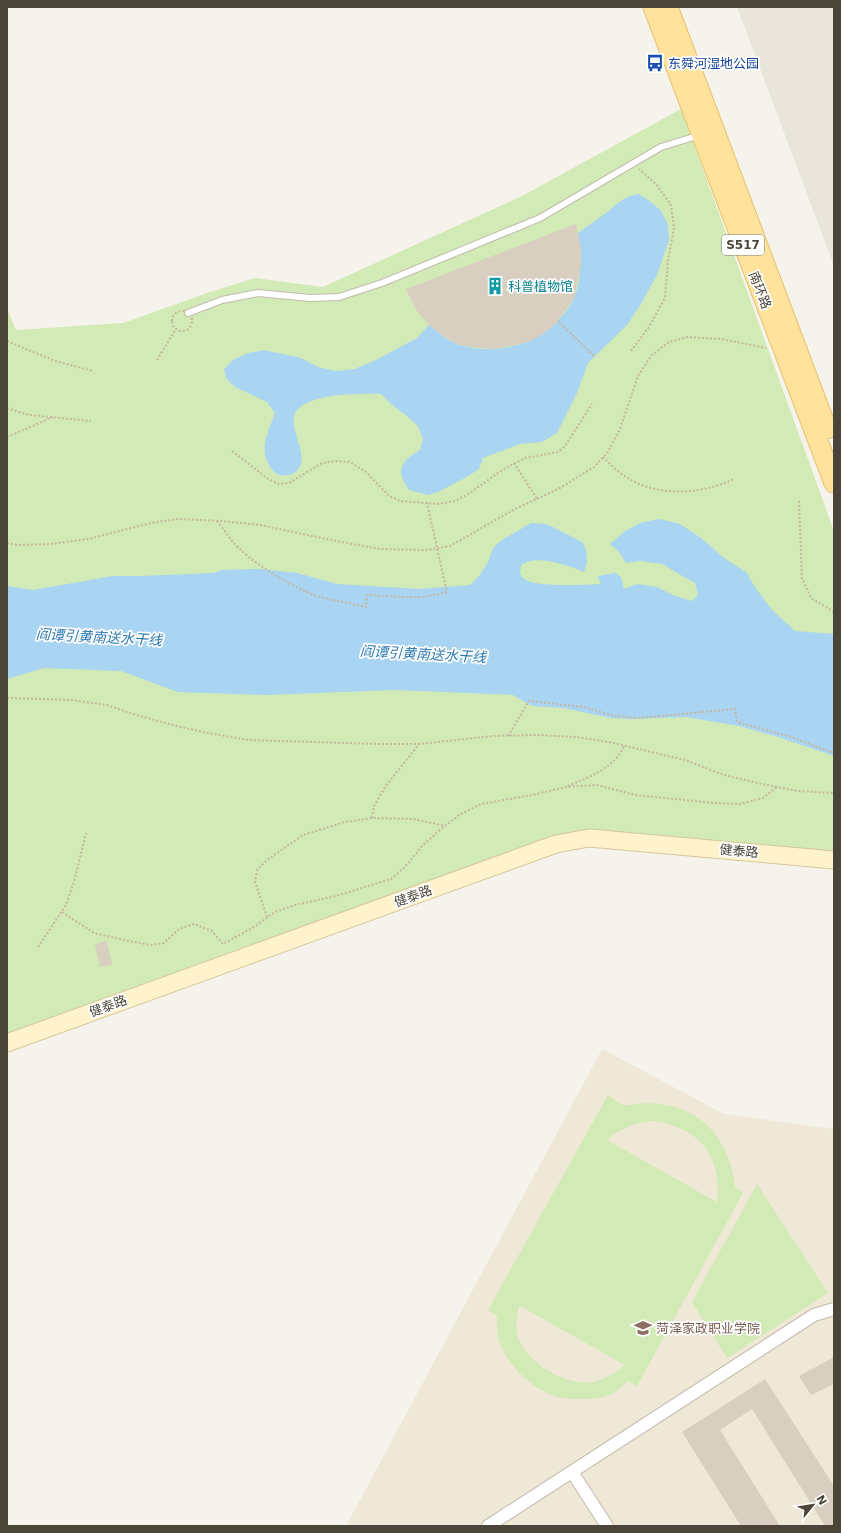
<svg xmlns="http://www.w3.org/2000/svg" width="841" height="1533" font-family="'DejaVu Sans','Noto Sans SC',sans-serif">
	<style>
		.residential { fill: #eae5da }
		.education { fill: #efe8d6 }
		.green { fill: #d2eab5; fill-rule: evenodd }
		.water { fill: #a9d4f2 }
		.building { fill: #d8cfc1 }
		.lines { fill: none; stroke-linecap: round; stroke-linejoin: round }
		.lane-casing { stroke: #c2bbae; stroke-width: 8 }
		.street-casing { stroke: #c2bbae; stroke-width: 14 }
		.secondary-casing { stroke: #d6c79b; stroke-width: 19 }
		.primary-casing { stroke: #e6c16a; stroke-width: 21 }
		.path { stroke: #c4b79f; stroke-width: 2; stroke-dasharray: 2 2; stroke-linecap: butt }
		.lane { stroke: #fff; stroke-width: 6 }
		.street { stroke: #fff; stroke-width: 12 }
		.secondary { stroke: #fff3cd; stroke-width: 17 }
		.primary { stroke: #ffe39c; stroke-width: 19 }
		.labels { text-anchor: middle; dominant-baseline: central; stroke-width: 3.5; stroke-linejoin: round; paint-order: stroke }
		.shield { fill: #fff; stroke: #817c74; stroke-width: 1 }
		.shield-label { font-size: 12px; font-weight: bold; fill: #4b4439 }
		.transit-label { font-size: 13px; fill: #164399; stroke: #fff; text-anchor: start }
		.culture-label { font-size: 13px; fill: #0d838f; stroke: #fff; text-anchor: start }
		.street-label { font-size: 13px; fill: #4b4439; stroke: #fff }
		.education-label { font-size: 13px; fill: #785e54; stroke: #fff; text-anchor: start }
		.water-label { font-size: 14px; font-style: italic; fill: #2e7ab2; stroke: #fff }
	</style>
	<rect width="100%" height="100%" fill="#f6f3ec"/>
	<path class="residential" d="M737,7H834V266Z"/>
	<path class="education" d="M602,1049L724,1114L834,1129V1526H346Z"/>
	<path class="green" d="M681,109L834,531V860L589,838L7,1043V308L16,330L123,323L210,292L255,278L323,287L522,196Z
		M608,1095C613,1098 619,1104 624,1105C627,1106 632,1104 636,1104C644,1103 652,1103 660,1104C705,1109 731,1144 735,1187L743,1193L637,1386L628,1381C615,1396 600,1400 581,1399C572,1399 562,1399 554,1396C530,1387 505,1363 498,1338C497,1331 497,1324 497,1316L488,1310ZM654,1121C700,1128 722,1156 717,1202L607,1140C621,1128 636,1122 654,1121ZM519,1306H520L625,1365C616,1373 605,1379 593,1382C567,1387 525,1362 518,1337C515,1326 517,1316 519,1306Z
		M757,1184L828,1293L727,1358L692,1302Z"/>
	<path class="water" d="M639,194L651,202L661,211L668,225L669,240L657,275L641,304L627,325L588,363L577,393L557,433L542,442L520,444L483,458L479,469L465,478L438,492L428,495L409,490C395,470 400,462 420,450L423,439L418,426L407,416L391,404L381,394C362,393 299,393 294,416C290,433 313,460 294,473C290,476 282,476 277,474C273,472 271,469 269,465C259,448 269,430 275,413L267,402L235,387L226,378L224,369L233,360L248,353L264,350L301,358L318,367L335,371L355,369L376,360L417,338L429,325C438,332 448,341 460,345C503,358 552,340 573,300C583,279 580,255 578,233C587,226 597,220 606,213C619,203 622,197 639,194Z
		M659,519L680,524L701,538L724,558L747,573L754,586L772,610L795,631L834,634V756L778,737L739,726L686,717L631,719L610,718L564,708L532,706L513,695L394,690L267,695L178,692L121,671L44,668L7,679V586L33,590L113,576H141L213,573L223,570L260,569L297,573L337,584L420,589L470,585L480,575L488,562L493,548L502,540L531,523L545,524L555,528L582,542L586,549L587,562L584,572C571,566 544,558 530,561C527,561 524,564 521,565L520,573C521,575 523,579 526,580C537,587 586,585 601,584L598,576L615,573L621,577L624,589L637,584L657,587L675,596L692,601L698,595L695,583L677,573L663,564L640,561L626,563L619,552L610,544L625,531L640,523Z"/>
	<path class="building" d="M576,224L581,247V265L574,299L555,324L543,334L529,342L495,349L479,348L459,345L444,336L429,325L417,311L406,289Z
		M107,941L112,965L100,967L95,944Z
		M834,1357V1384L811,1395L799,1376Z
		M765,1379L834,1486V1526H825L752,1409L720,1430L780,1526H741L682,1432Z"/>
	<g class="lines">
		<g class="lane-casing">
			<path id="lane" d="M188,313L222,300L258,293L310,298L339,297L382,283L540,218L661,147L700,135"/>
		</g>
		<g class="street-casing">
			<path id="street" d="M572,1472L607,1526
				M488,1526L814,1315L834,1309"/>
		</g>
		<g class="secondary-casing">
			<path id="secondary" d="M7,1043L556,844L589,838L834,860"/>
		</g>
		<g class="primary-casing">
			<path id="primary" d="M653,7L834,483
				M668,7L827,429"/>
		</g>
		<path class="path" d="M172 321a10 10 0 1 1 20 0a10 10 0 1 1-20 0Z
			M558,321L595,357
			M7,341L55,361L93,371
			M631,351L649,327L665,298L668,260L674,228L671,205L656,184L639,169
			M157,360L176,329
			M7,408L29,415L91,421
			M7,437L53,417
			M232,451L268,479L279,484L289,483L322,463L335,461L350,462L366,472L389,496L401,501L438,504L455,501L470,493L502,470L525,458L558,452L565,446L592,404
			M603,457C612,466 623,477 635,482C666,497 704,493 734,479
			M514,463L537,499
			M799,501L802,578L811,598L834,612
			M217,521C222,527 227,534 232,541C250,562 294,589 320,597C335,601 351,603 366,607L367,595L405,597H425L447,592L427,503
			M7,543L19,545L51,544L88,539L151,523L178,519L222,521L260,525L336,541L380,549L426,550L450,546L515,509L560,488L594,467L608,452L620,429L638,376L651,356L669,342L687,337L721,339L766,348
			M7,698L71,700L107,705L133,714L176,726L208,733L249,740L380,744H419L493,736L537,735L576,737L609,742L685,760L724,775L762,784L798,791L834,793
			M508,736L529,701L584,707L614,716L640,718L735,709L737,722L791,737L834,753
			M568,786C589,777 615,768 624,746
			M7,817H8
			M372,818L374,806L385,787L419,744
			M62,912L94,933L129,941L151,945L164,943L179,929L194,924L212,931L223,944L254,927L275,912L295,905L336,896L391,879L405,867L423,845L441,829L459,815L481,804L532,795L566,787L597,785L635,795L715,803L740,804L763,798L777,787
			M267,917L255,882L257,870L267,860L303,835L345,822L372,818L414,819L445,826
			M38,947L66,905L74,882L86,833"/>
		<use href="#lane" class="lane"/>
		<use href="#street" class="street"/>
		<use href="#secondary" class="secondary"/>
		<use href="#primary" class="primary"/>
	</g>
	<defs>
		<g id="bus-bare" transform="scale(1.38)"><path d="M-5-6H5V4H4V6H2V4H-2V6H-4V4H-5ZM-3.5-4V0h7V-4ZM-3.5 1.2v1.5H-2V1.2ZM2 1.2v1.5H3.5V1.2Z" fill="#1a4fb4" stroke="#fff" stroke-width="2.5" paint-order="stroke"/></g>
		<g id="building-bare" transform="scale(1.38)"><path d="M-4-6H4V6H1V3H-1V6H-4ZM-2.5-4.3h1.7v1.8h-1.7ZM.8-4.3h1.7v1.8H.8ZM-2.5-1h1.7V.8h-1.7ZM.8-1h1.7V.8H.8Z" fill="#0f9aa8" stroke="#fff" stroke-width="2.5" paint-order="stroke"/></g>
		<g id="university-bare" transform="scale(1.38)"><path d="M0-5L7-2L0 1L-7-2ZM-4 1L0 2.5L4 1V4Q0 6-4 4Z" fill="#8d6e63" stroke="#fff" stroke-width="2.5" paint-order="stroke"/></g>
	</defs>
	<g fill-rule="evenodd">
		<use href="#bus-bare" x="655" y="63"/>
		<use href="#building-bare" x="495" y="286"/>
		<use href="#university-bare" x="643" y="1328"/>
	</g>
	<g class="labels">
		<rect class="shield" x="722" y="235" width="42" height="20" rx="3"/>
		<g class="shield-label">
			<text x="743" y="245">S517</text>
		</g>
		<g class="transit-label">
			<text x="668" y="63">东舜河湿地公园</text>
		</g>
		<g class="culture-label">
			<text x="508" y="286">科普植物馆</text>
		</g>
		<g class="street-label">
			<text transform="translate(760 290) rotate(69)">南环路</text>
			<text transform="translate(739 851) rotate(5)">健泰路</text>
			<text transform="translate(413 896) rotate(-20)">健泰路</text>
			<text transform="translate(108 1006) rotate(-20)">健泰路</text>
		</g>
		<g class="education-label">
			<text x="656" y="1328">菏泽家政职业学院</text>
		</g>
		<g class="water-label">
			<text transform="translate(99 637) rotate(3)">阎谭引黄南送水干线</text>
			<text transform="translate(423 654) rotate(3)">阎谭引黄南送水干线</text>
		</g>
	</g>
	<rect width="841" height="1533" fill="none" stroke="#4b4439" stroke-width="16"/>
	<g transform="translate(813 1505) rotate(60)" stroke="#ffffff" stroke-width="3" paint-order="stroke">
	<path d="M0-3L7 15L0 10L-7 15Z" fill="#4b4439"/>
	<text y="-6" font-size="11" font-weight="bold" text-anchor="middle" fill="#4b4439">N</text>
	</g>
</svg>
